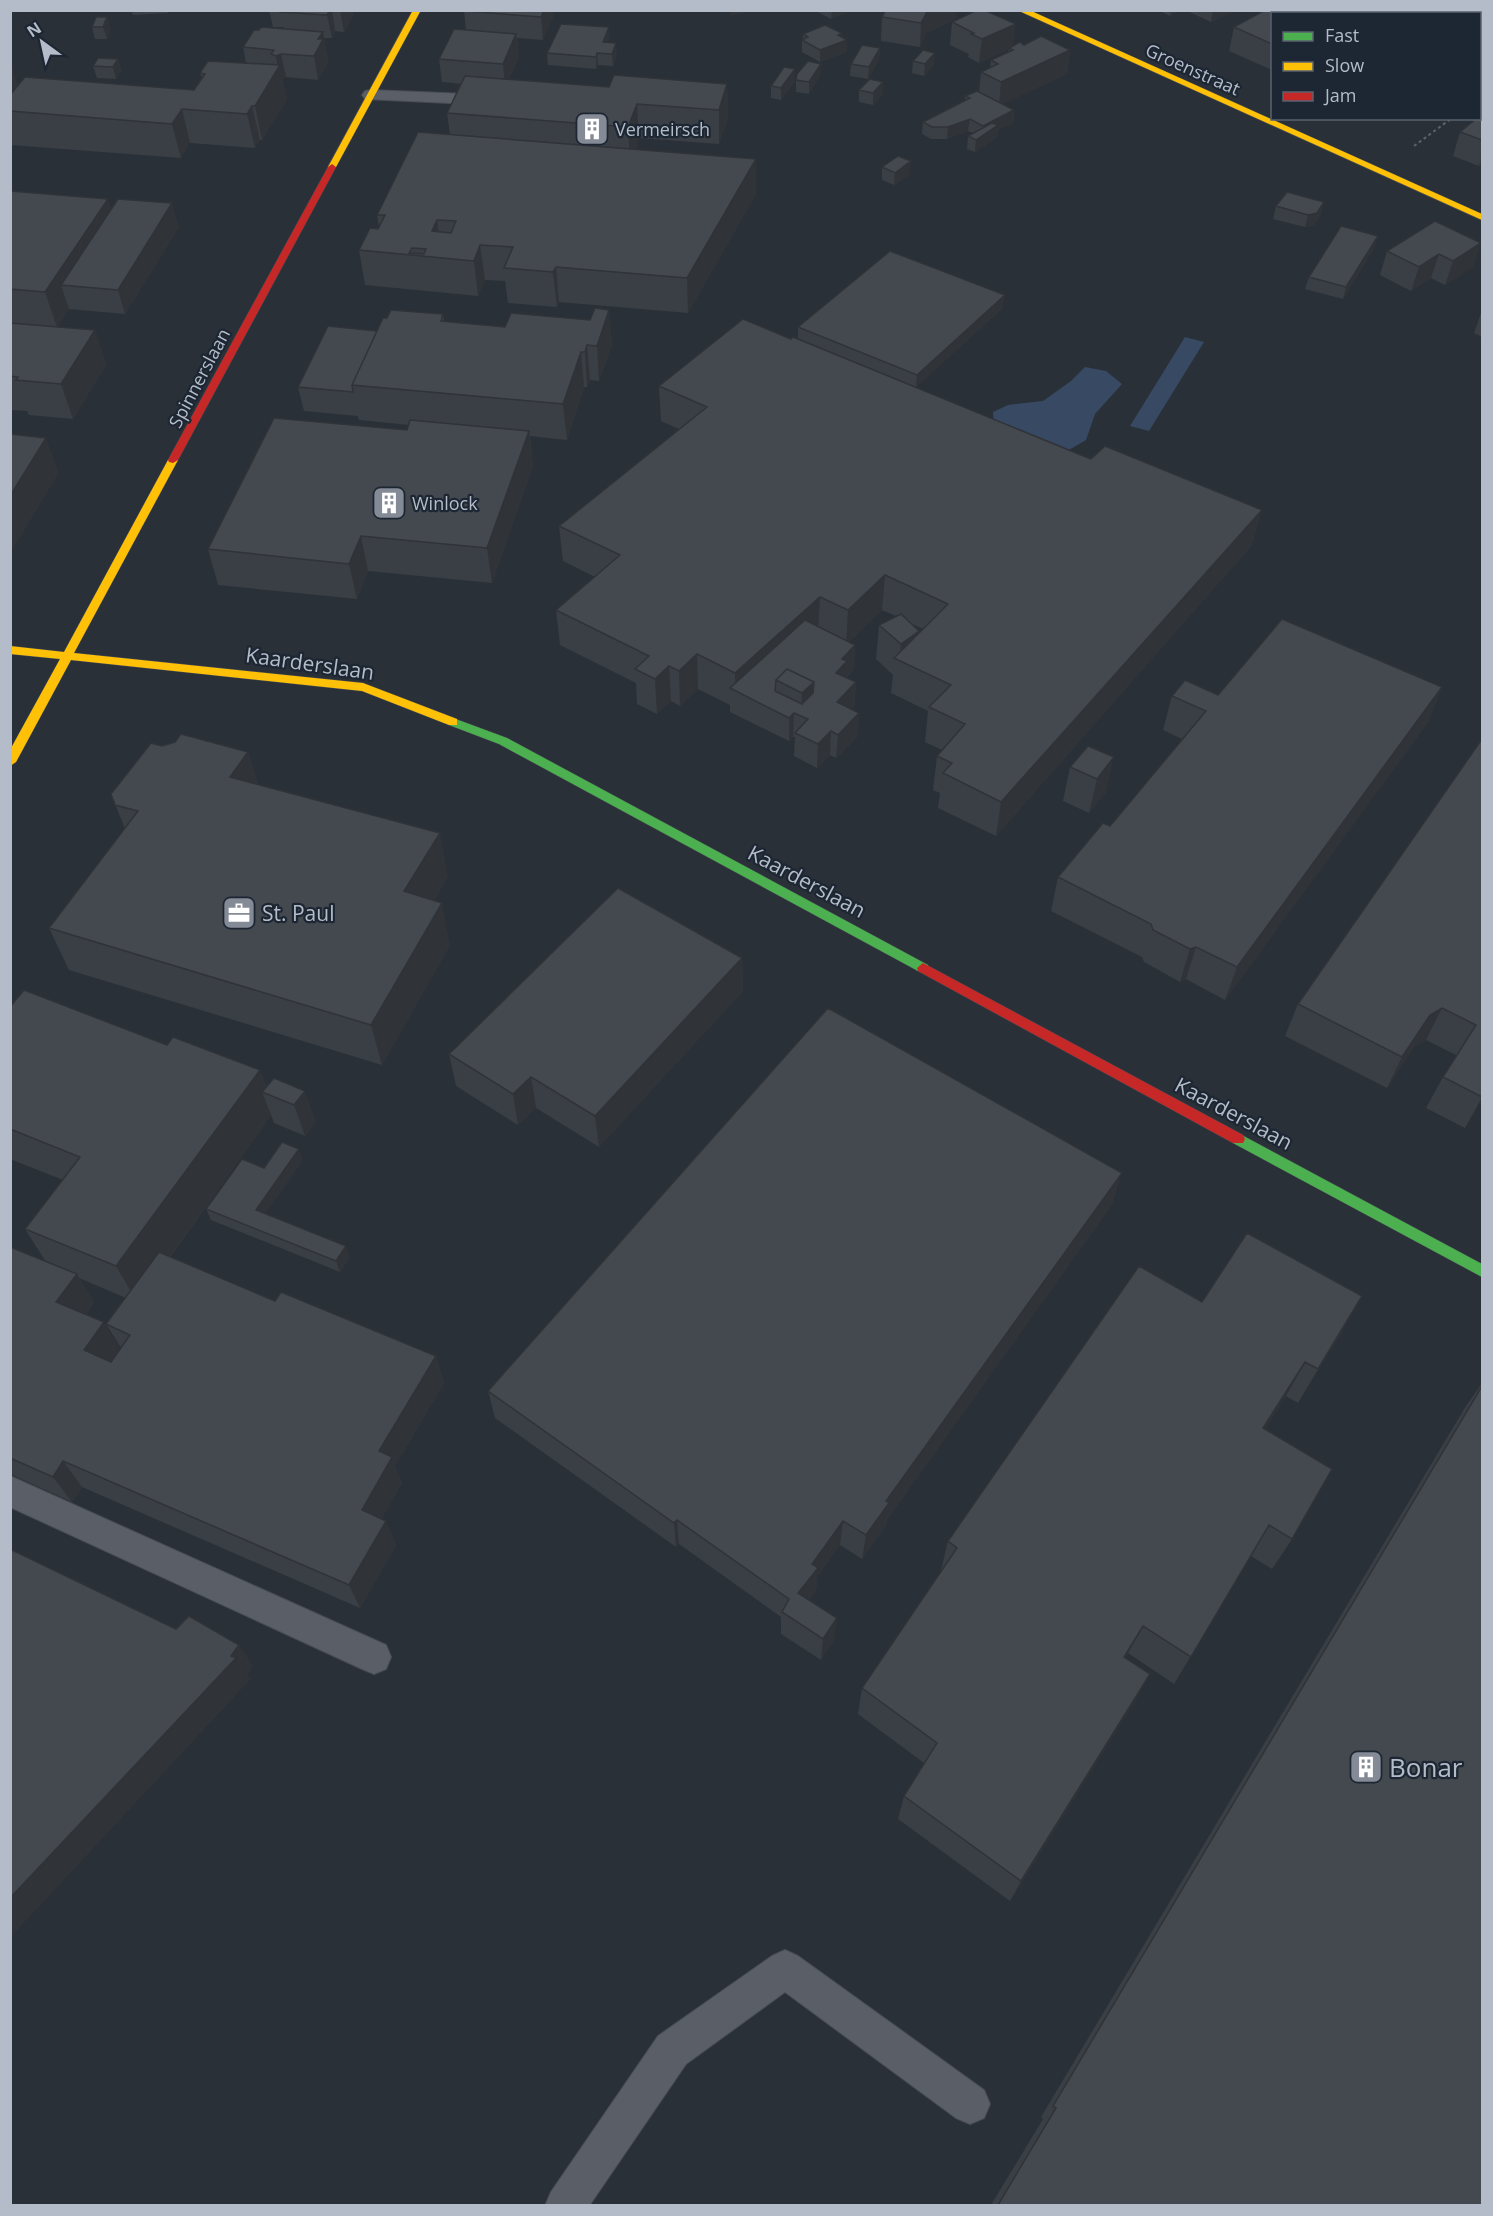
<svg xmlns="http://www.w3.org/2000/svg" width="1493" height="2216" font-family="'Open Sans',sans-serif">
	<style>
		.water { fill: #384963 }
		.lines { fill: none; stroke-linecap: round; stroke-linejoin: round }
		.lane-casing { stroke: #484c53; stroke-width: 2 }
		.fast-casing { stroke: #484c53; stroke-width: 1 }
		.slow-casing { stroke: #484c53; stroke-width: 1 }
		.jam-casing { stroke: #484c53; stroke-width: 1 }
		.path { stroke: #5d636a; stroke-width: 2; stroke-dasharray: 3 3; stroke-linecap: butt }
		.lane { fill: #5a5e66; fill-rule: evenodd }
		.fast { fill: #4caf50; fill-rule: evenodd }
		.slow { fill: #ffc107; fill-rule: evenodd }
		.jam { fill: #c62828; fill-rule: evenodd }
		.wall { fill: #3a3f45; fill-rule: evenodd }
		.shaded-wall { fill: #303338 }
		.building { fill: #444950; stroke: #303338; stroke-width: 1.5; fill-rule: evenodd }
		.labels { text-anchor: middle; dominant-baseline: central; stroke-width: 4.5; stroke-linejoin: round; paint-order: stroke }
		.far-street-label { font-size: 18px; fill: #b4bcc9; stroke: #1d2633 }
		.far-poi-label { font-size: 18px; fill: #b4bcc9; stroke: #1d2633; text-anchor: start }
		.street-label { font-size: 21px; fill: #b4bcc9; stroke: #1d2633 }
		.poi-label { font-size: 21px; fill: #b4bcc9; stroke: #1d2633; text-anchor: start }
		.near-poi-label { font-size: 26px; fill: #b4bcc9; stroke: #1d2633; text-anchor: start }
	</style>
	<rect width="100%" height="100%" fill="#2a3038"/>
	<path class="water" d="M1185,337L1204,342L1149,431L1130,426Z
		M1085,367L1106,371L1122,384L1095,414L1086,440L1067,451L994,430L993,412L1008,405L1043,401L1071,381Z"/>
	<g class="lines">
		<g class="lane-casing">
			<path id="lane" d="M371,90L492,95L498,96L501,100L498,104L492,105L365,99L362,95L365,91Z
				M10,1476L386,1645L391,1657L386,1669L374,1674L362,1669L10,1507Z
				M785,1950L798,1956L984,2090L990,2104L984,2118L970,2124L956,2118L785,1992L686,2064L589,2206H545L551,2192L658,2036L772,1956Z"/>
		</g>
		<g class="fast-casing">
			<path id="fast" d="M453,718L507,738L928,965L929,968L928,971H918L499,744L449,725V719Z
				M1238,1133L1482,1264V1277L1233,1143L1231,1139L1233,1135Z"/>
		</g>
		<g class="slow-casing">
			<path id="slow" d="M413,10H421L336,167L329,169L328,167Z
				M1017,10H1029L1482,214V220Z
				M173,457L178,460L74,653L363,683L457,719V725H449L362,691L71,660L16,762L10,766V750L60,659L10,654V646L64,652L168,460Z"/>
		</g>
		<g class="jam-casing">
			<path id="jam" d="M332,164L336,167L178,460L173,463L169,462L168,460L328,167Z
				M923,963L1243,1135L1245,1139L1243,1143H1233L918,971L917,968Z"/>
		</g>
		<path class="path" d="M1480,99L1482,96
			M1414,146L1452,118"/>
		<use href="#lane" class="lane"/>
		<use href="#fast" class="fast"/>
		<use href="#slow" class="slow"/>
		<use href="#jam" class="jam"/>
	</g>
	<path class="wall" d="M131,10H169L168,13L133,15Z
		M269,10H352L353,16L344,32L335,31L332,38H324L328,63L318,80L286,77L282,79L287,99L262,140H260L255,148L190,143L181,158L10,145V67L18,86L194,90L202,78L200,73L246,63L243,47L259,30L284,29V27H273Z
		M818,10H851L831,19L818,12Z
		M1158,10H1180L1170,16Z
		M1185,10H1237L1211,22Z
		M1354,10H1400L1399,14H1359Z
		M464,11L554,15L543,40L517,38L519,57L509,79L609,87L727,84L728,118L719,144L639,138L635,150L756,194L688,313L559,302L557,307L508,303L505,281L485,280L478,296L365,285L359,250L379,227L377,215L450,135L447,113L462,84L442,82L439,59L466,30Z
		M1272,14V70L1229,51L1234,27Z
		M107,17L110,29L107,39H95L92,27Z
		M882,17L956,19L926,33L920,47L881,41Z
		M952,22L1013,46L1024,45L1070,50L1067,74L1002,104L1014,110L1013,123L998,130L997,137L975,152L967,149L968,136L973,133L968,131L947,139H931L922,134L923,122L965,100V96L979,92L981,72L990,68L991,60L1008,52L1009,49L979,63L968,57L969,54L950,45Z
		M842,33L841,37L847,52L820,62L802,52V40L803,39V34Z
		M610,39L608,43L617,55L613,66L598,65L596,69L548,65L547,53Z
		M880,48L879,60L868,79L850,76L851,64Z
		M118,59L121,71L116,79L97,78L93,66Z
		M913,61L934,65L924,76L912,73Z
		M795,69V81L781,100L771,98V86Z
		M820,76L809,94L796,92V80Z
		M859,90L883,94L873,105L859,102Z
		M1482,114V163L1479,166L1453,156L1460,132Z
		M882,167L910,174L894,185L882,180Z
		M10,191L108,199L111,209L179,227L125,314L69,309L57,327L95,330L106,365L73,419L29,415L27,411L10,410Z
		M1276,206L1321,214L1314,225L1305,227L1273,219Z
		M1435,221L1473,267L1445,285L1431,278L1411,291L1380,275L1387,251Z
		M1374,248L1343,299L1305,289L1309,277Z
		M1003,308L916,387L815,346L1252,545L996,836L938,808L940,793L933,790L937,756L942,750L925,742L928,711L891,693L893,675L876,659L879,625L896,616L882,610L849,642L855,645L854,669L846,678L856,682L854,706L851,709L859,713L857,737L836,758L830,755L817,768L794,756L795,737H793L789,741L730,712V705L698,689L680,706L671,701L657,714L637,704L636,683L560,645L556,610L595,577L563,561L559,526L679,429L661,421L659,386L791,339H798V327ZM910,623L923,629L919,633Z
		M609,310L612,345L599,381L590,380L587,387H584L567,440L530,436L533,466L492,583L368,571L357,599L218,585L208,549L407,430L409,425L359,420L358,416L304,411L298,387L377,331L443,314L444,321L505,327L590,320Z
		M1482,310V337L1474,333Z
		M1442,687L1428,722L1225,1000L1186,979L1180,982L1144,962L1142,957L1051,911L1058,877L1110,826L1182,739L1163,730L1172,696L1218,695Z
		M1482,739V1099L1465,1128L1426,1108L1443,1077L1456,1055L1426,1040L1414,1047L1387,1088L1285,1036L1298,1004Z
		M162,746L248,752L258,784L448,876L434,900L450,945L382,1065L69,970L49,928L125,829L111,794Z
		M1088,746L1106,792L1089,813L1063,801L1070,767Z
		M742,958L743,991L599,1147L536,1108L518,1125L456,1086L449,1054Z
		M10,1007L167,1045L260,1070L266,1087L274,1078L316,1122L305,1136L274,1123L271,1115L170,1257L275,1301L436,1356L444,1383L395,1466L402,1483L381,1519L386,1521L396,1545L360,1608L82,1487L72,1502L10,1474V1247L46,1262L25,1229L63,1180L10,1159ZM79,1278L126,1298L106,1324L121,1348L120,1349L86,1314L94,1303Z
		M303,1160L265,1214L350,1257L340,1272L211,1220L206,1209L264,1168Z
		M1113,1203L887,1520L885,1527L862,1559L840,1545L817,1577L816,1591L809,1600L834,1640L821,1660L781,1634V1617L679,1544L676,1547L495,1418L488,1391Z
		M1202,1302L1342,1332L1298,1403L1286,1396L1265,1429L1292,1539L1272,1569L1251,1556L1174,1684L1128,1653L1125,1658L1150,1674L1135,1701L1010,1901L898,1819L904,1796L924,1763L858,1714L862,1688L941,1571V1570L948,1541Z
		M1482,1383V2205H991L1043,2119L1041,2117L1466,1406Z"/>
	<path class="shaded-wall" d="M330,10H332L335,31L332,38L327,15Z
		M340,10H352L353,16L344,32Z
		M544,10H554V15L543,40L541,17Z
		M730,10H743V14L730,16Z
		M832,10H851L831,19Z
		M928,10H957L956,19L926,33L920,47L921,23Z
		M1171,10H1180L1170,16Z
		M1213,10H1237L1211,22Z
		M1392,10H1400L1399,14H1386Z
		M107,17L110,29L107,39L103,27Z
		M1016,24L1013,47L1009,48V49L979,63L982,39Z
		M609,27L610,39L604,54L603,42Z
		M323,32L327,55L326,56L328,63L318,80L314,56L318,39Z
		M842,33L841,42L847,40V52L820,62V50L838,35Z
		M516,34L519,57L505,87L503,64Z
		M616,43L617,55L613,66L612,54Z
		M880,48L879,60L868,79L869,67Z
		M1070,50L1067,74L999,106L1001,82Z
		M597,53L598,65L596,69V57Z
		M935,53L934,65L924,76L925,64Z
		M281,54L286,77L282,79L287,99L262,140L255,106L278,68L276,56Z
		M118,59L121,71L116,79L113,67Z
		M821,64L820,76L809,94V82Z
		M12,67L23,101L18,109L10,85V70Z
		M795,69V81L781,100V88Z
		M883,82V94L873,105V93Z
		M727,84L728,118L719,144V110Z
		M637,104L639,138L630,162L628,127Z
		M252,106L260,140L255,148L247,114Z
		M182,109L190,143L181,158L172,124Z
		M1014,110L1013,123L998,130L997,137L975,152L976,140L982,136L983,126Z
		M970,119L968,131L947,139L948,127Z
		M1482,155V163L1479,166Z
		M756,159V194L688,313L687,278Z
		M911,161L910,174L894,185L895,173Z
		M108,199L118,233L61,285L69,309L57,327L45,292Z
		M1324,202L1321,214L1314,225L1305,227L1308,215Z
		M172,203L179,227L125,314L118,290Z
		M437,220L442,255L432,231Z
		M1378,236L1374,248L1343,299L1346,287Z
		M1481,243L1473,267L1445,285L1453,261Z
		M480,245L485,280L478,296L474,261Z
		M1439,254L1431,278L1411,291L1419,267Z
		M556,267L559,302L557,307L553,272Z
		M1005,295L1003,308L916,387L917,375Z
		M609,310L612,345L599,381L597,346Z
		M95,330L106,365L73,419L61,384Z
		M587,345L590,380L587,387L585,352Z
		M581,352L584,387L567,440L563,404Z
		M529,431L533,466L492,583L487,548Z
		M46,438L59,473L10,554V496Z
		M1262,510L1252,545L996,836L1001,802Z
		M361,536L368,571L357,599L349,564Z
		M885,575L882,610L846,645L848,610Z
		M820,597L818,632L735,691V673Z
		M919,631L915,666L899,661L901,644Z
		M855,645L854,669L846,677L836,673L842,659Z
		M697,654L698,689L680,706L679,671Z
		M669,666L671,701L657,714L655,679Z
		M814,682L812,717L808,719L801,716L802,693Z
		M856,682L854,706L835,726L837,702Z
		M1442,687L1428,722L1225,1000L1237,967Z
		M794,713L793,737L789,741V718Z
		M859,713L857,737L836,758L838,735Z
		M831,731L830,755L817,768L818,744Z
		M248,752L261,795L230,777Z
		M1114,757L1106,792L1089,813L1097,779Z
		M440,833L448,876L414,933L404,891Z
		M442,903L450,945L382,1065L371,1025Z
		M1196,947L1186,979L1180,982L1190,949Z
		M742,958L743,991L599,1147L595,1116Z
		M1442,1008L1426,1040L1414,1047L1387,1088L1402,1057L1430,1015Z
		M260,1070L270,1095L262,1092L271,1115L137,1302L116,1266Z
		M531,1077L536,1108L518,1125L513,1094Z
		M305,1091L316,1122L305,1136L294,1105Z
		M1482,1097V1099L1465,1128Z
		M299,1149L303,1160L260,1221L256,1210Z
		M1122,1173L1113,1203L887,1520L885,1527L862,1559L866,1535L886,1501Z
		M346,1246L350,1257L340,1272L336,1261Z
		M77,1274L94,1303L74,1330L56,1302Z
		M1362,1296L1342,1332L1298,1403L1318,1369Z
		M104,1322L121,1350L101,1377L84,1350Z
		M436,1356L444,1383L395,1466L402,1483L373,1535L362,1510L379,1451Z
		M1305,1362L1286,1396L1246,1461L1263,1428Z
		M63,1461L82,1487L72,1502L53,1477Z
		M677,1520L679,1544L676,1547L674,1523Z
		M386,1521L396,1545L360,1608L349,1585Z
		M843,1521L840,1545L817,1577L816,1591L797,1616L798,1593L812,1564Z
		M837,1618L834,1640L821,1660L823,1639Z
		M1143,1626L1128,1653L1110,1684L1124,1657Z
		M239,1645L253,1666L248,1675L251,1679L10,1938V1898L231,1656Z
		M1150,1674L1135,1701L1010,1901L1021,1881Z"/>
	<path class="building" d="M281,10H330L327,15L280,12Z
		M465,10H544L541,17L464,11Z
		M886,10H928L921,23L882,17Z
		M977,10H984L1016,24L982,39L971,34L974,33L952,22Z
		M1265,10H1282L1289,13L1272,14V44L1234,27Z
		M1370,10H1392L1386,14L1364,13Z
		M1412,10H1450L1456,13L1407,14Z
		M96,17H107L103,27H92Z
		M561,24L609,27L603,42L616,43L612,54L597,53L596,57L547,53Z
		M825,25L842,33L838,35L847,40L820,50L802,40L808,37L803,34Z
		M261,27L323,32L318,39H323L314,56L281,54L276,56L271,54L274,50L243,47L254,30H259Z
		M454,29L516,34L503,64L439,59Z
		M1041,36L1070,50L1001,82L981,72L998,64L991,60L1013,50L1009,48L1020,42L1024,45Z
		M862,45L880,48L869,67L851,64Z
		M923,50L935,53L925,64L913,61Z
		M98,58L118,59L113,67L93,66Z
		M208,61L280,65L255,106H252L247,114L182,109L172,124L10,111V95L25,77L194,90L205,74L200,73Z
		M808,61L821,64L809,82L796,80L797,74Z
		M784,67L795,69L781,88L771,86Z
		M614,75L727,84L719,110L637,104L628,127L447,113L465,76L609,87Z
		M870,79L883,82L873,93L859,90Z
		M977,91L1014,110L983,126L970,119L948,127H932L923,122L970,98L965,96Z
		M1482,114V140L1460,132L1477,118H1479V117Z
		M992,123L998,125L976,140L968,136Z
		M418,132L756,159L687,278L556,267L553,272L504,268L513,247L480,245L474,261L359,250L370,228L378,229L385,215H377ZM437,220L456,221L451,233L432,231ZM412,248L426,249L424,254L409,253Z
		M898,156L911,161L895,173L882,167Z
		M10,191L108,199L45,292L10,289Z
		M1287,192L1324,202L1317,213L1308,215L1276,206Z
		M118,199L172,203L118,290L61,285Z
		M1435,221L1481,243L1453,261L1439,254L1419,267L1387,251Z
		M1341,226L1378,236L1346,287L1309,277Z
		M890,251L1005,295L917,375L798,327Z
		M595,308L609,310L597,346L587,345L585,352H581L563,404L352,385L382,320L383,318H387L391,310L443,314L441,321L505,327L511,313L590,320Z
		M743,319L791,339L793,337L1081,455L1091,459L1105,446L1262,510L1001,802L943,773L952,763L937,756L965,724L929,707L951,685L894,658L948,604L885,575L848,610L820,597L735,673L697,654L679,671L669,666L655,679L635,669L649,656L556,610L620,555L559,526L707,407L659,386Z
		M10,323L95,330L61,384L16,380L18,377L10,376Z
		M328,326L377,331L352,385L353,392L298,387Z
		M274,418L407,430L410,420L529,431L487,548L361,536L349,564L208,549Z
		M10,434L46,438L10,496Z
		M901,614L919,631L901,644L879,625Z
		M1282,619L1442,687L1237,967L1196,947L1190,949L1153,930L1151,924L1058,877L1103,823L1110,826L1206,711L1172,696L1185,680L1218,695Z
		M805,620L855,645L842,659L847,661L836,673L856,682L837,702L859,713L838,735L831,731L818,744L795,733L808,719L794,713L789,718L730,688ZM787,669L814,682L813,693L802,704L775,691L776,680Z
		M787,669L814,682L802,693L776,680Z
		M181,734L248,752L230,777L440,833L404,891L442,903L371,1025L49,928L138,811L115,805L111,794L151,743L162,746L175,742Z
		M1482,739V1097L1443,1077L1476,1025L1442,1008L1430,1015L1402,1057L1298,1004Z
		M1088,746L1114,757L1097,779L1070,767Z
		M618,888L742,958L595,1116L531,1077L513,1094L449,1054Z
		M24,990L167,1045L173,1037L260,1070L116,1266L25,1229L80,1157L10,1129V1007Z
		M828,1008L1122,1173L886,1501L889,1503L866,1535L843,1521L812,1564L818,1568L798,1593L837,1618L823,1639L782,1612L789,1599L677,1520L674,1523L488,1391Z
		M274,1078L305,1091L294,1105L262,1092Z
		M282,1142L299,1149L256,1210L346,1246L336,1261L206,1209L242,1159L264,1168Z
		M1247,1233L1362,1296L1318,1369L1305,1362L1263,1428L1332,1469L1292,1539L1269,1525L1191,1657L1143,1626L1124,1657L1150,1674L1021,1881L904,1796L937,1743L862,1688L957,1548L948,1541L1139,1266L1202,1302Z
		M10,1247L77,1274L56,1302L104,1322L84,1350L111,1362L130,1335L106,1324L159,1252L275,1301L281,1292L436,1356L379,1451L392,1457L362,1510L386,1521L349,1585L63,1461L53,1477L10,1458Z
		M1482,1386V2205H998L1056,2108L1053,2106Z
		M10,1549L176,1629L189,1616L239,1645L231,1656L236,1658L10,1898Z"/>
	<defs>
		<g id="building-square" transform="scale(1.725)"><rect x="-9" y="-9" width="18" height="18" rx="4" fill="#848b96" stroke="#1d2633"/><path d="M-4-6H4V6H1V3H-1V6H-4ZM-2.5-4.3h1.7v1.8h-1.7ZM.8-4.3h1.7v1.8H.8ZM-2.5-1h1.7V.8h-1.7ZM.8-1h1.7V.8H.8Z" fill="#fff"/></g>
		<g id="office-square" transform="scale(1.725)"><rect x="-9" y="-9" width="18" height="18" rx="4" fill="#848b96" stroke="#1d2633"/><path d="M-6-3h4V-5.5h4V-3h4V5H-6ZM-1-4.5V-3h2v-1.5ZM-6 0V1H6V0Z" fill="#fff"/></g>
	</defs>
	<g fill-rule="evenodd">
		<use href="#building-square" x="592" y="129"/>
		<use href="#building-square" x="389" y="503"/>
		<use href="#office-square" x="239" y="913"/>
		<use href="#building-square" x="1366" y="1767"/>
	</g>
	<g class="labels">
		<g class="far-street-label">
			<text transform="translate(1193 69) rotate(24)">Groenstraat</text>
			<text transform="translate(199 378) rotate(-62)">Spinnerslaan</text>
		</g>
		<g class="far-poi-label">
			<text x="615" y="129">Vermeirsch</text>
			<text x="412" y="503">Winlock</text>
		</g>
		<g class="street-label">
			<text transform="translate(310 663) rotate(8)">Kaarderslaan</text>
			<text transform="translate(807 881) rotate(28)">Kaarderslaan</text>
			<text transform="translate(1234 1113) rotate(28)">Kaarderslaan</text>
		</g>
		<g class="poi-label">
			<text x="262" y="913">St. Paul</text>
		</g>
		<g class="near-poi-label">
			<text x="1389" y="1767">Bonar</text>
		</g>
	</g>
	<rect width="1493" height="2216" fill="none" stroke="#b4bcc9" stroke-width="24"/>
	<rect x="1271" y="12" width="210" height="108" fill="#1d2633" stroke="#59626f" stroke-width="1.5"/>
	<rect x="1283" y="32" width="30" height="9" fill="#4caf50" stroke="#59626f" stroke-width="1.5"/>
	<text x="1325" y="42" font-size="18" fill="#b4bcc9">Fast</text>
	<rect x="1283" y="62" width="30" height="9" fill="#ffc107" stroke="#59626f" stroke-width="1.5"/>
	<text x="1325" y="72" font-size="18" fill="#b4bcc9">Slow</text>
	<rect x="1283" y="92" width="30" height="9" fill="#c62828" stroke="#59626f" stroke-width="1.5"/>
	<text x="1325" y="102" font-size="18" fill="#b4bcc9">Jam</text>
	<g transform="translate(42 42) rotate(327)" stroke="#1d2633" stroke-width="4.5" paint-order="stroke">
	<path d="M0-4.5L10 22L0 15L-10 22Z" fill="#b4bcc9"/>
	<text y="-9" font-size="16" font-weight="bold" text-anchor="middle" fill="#b4bcc9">N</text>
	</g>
</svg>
